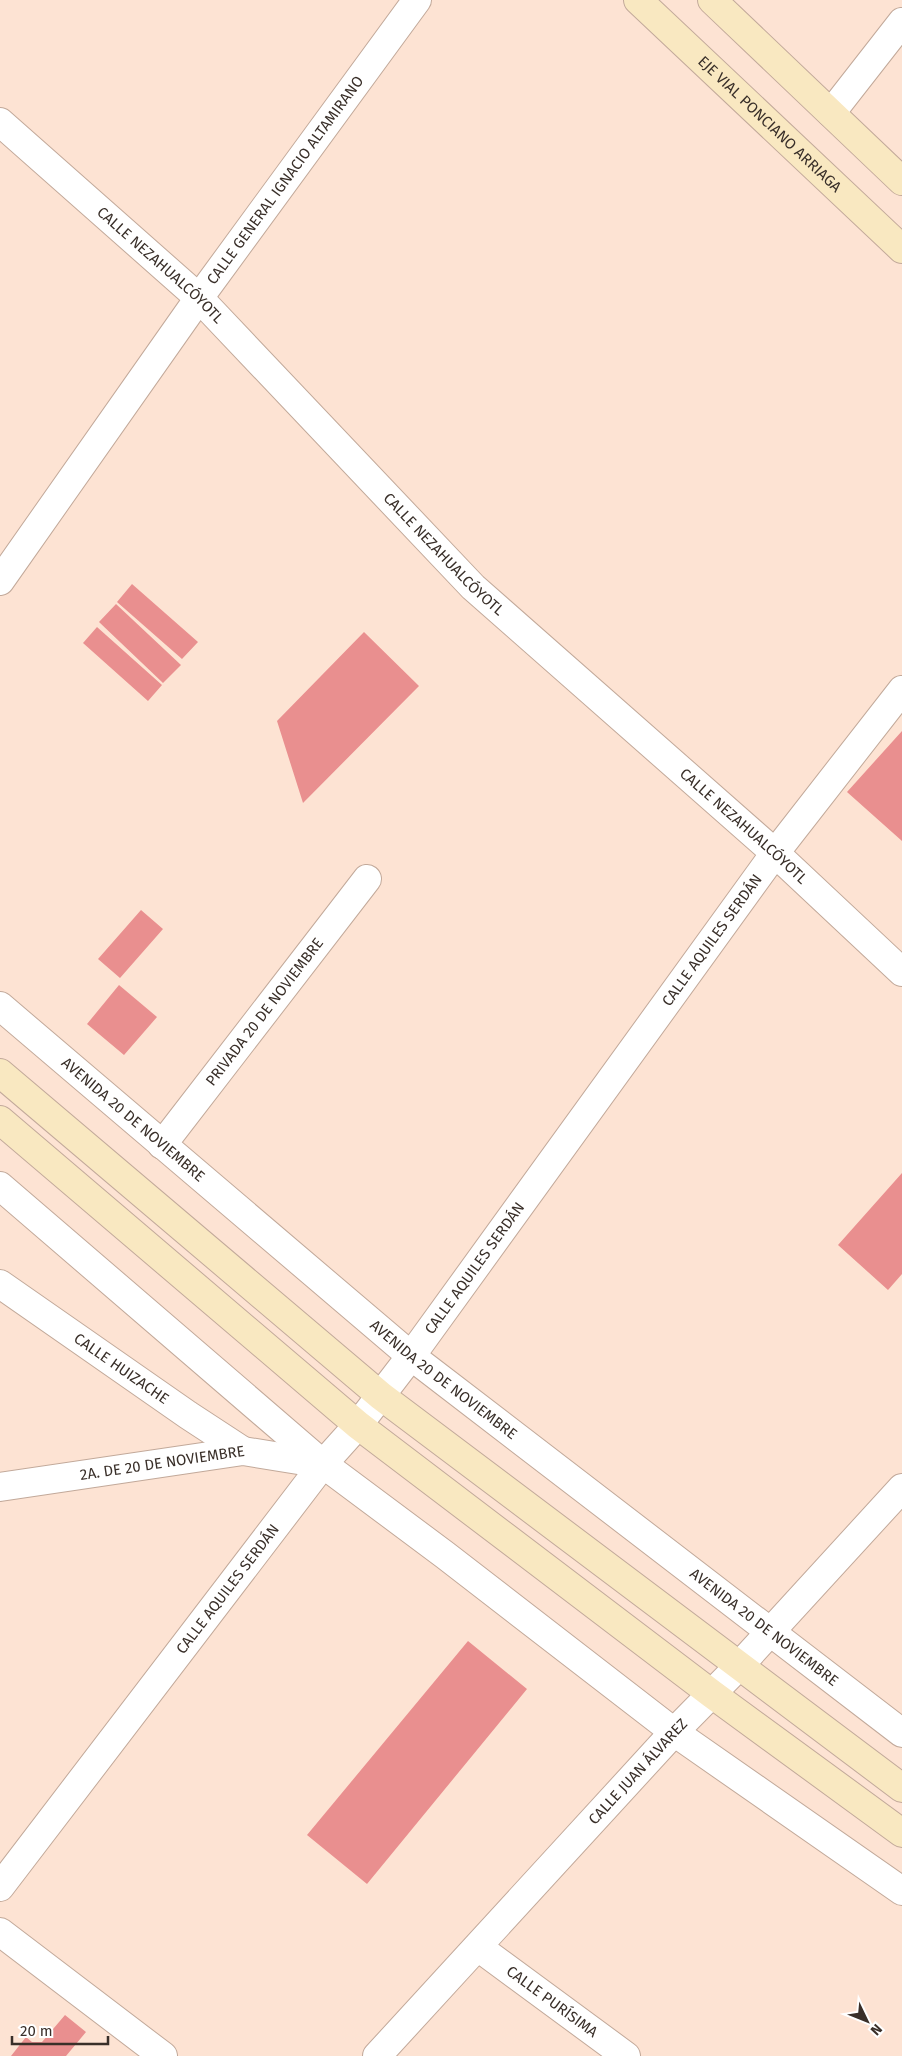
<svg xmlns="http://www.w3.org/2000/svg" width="902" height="2056" font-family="'Fira Sans',sans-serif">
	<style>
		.building { fill: #e98f8f }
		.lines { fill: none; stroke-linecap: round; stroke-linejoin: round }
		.minor-casing { stroke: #c2a99a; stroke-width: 30 }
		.secondary-casing { stroke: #c2a99a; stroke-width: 30 }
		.minor { stroke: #fff; stroke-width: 28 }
		.secondary { stroke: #f9e8c1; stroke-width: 28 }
		.labels { text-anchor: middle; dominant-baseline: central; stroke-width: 5; stroke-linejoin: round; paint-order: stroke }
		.street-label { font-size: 15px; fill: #392f29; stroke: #fff }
	</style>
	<rect width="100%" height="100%" fill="#fde3d3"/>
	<path class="building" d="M132,584L198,642L182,659L117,602Z
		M116,604L181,665L163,683L99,622Z
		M97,627L162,685L148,701L83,643Z
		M364,632L419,686L303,803L277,721Z
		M902,731V841L847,792Z
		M141,910L163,929L120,978L98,959Z
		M119,985L157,1017L124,1055L87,1024Z
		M902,1173V1274L888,1290L838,1245Z
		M468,1641L527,1689L367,1884L307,1835Z
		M65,2015L86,2032L66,2056H11L26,2037L32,2042H42Z"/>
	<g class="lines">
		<g class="minor-casing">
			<g id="minor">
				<path d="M831,113L902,22"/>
				<path id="s1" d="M0,122L199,298L473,587L775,853L902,972"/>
				<path id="s2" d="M0,581L199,298L417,0"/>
				<path id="s3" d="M0,1006L411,1356L902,1733"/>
				<path id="s4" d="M162,1145L367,879"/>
				<path d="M0,1186L323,1464L445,1555L674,1732L902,1891"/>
				<path id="s5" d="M0,1284L188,1415L243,1451"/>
				<path id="s6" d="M0,1487L243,1451L323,1464"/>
				<path id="s7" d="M0,1887L323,1464L358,1425L411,1356L775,853L902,690"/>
				<path d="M0,1932L163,2056"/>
				<path id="s8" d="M478,1947L626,2056"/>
				<path id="s9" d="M377,2056L674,1732L739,1666L902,1488"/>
			</g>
		</g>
		<g class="secondary-casing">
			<g id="secondary">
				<path id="s10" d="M638,0L902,249"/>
				<path d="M712,0L902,181"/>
				<path d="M0,1073L381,1396L902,1788"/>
				<path d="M0,1120L358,1425L712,1694L902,1833"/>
			</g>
		</g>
		<use href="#minor" class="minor"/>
		<use href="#secondary" class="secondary"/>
	</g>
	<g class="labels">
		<g class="street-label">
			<text stroke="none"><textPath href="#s10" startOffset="181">EJE VIAL PONCIANO ARRIAGA</textPath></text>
			<text stroke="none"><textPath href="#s2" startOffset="492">CALLE GENERAL IGNACIO ALTAMIRANO</textPath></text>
			<text stroke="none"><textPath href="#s1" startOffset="215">CALLE NEZAHUALCÓYOTL</textPath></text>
			<text stroke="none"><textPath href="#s1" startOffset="620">CALLE NEZAHUALCÓYOTL</textPath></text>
			<text stroke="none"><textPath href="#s1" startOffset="1025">CALLE NEZAHUALCÓYOTL</textPath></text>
			<text stroke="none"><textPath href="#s7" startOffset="1185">CALLE AQUILES SERDÁN</textPath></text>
			<text stroke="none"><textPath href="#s4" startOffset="168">PRIVADA 20 DE NOVIEMBRE</textPath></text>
			<text stroke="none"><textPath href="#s3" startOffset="175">AVENIDA 20 DE NOVIEMBRE</textPath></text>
			<text stroke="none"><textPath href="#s7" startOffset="780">CALLE AQUILES SERDÁN</textPath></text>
			<text stroke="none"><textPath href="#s5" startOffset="148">CALLE HUIZACHE</textPath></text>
			<text stroke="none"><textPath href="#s3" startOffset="580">AVENIDA 20 DE NOVIEMBRE</textPath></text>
			<text stroke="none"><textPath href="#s6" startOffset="164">2A. DE 20 DE NOVIEMBRE</textPath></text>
			<text stroke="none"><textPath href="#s7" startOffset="375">CALLE AQUILES SERDÁN</textPath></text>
			<text stroke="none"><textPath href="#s3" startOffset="985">AVENIDA 20 DE NOVIEMBRE</textPath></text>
			<text stroke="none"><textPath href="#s9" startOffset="386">CALLE JUAN ÁLVAREZ</textPath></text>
			<text stroke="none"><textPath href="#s8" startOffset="92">CALLE PURÍSIMA</textPath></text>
		</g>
	</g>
	<g transform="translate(867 2021) rotate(133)" stroke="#ffffff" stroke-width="4" paint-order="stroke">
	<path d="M0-4L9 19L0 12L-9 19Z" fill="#392f29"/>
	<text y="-8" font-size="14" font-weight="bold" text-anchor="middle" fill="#392f29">N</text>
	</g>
	<path d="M12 2036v8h96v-8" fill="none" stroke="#392f29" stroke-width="2.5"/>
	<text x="20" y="2036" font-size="15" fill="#392f29" stroke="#ffffff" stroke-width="4" paint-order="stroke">20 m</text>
</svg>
